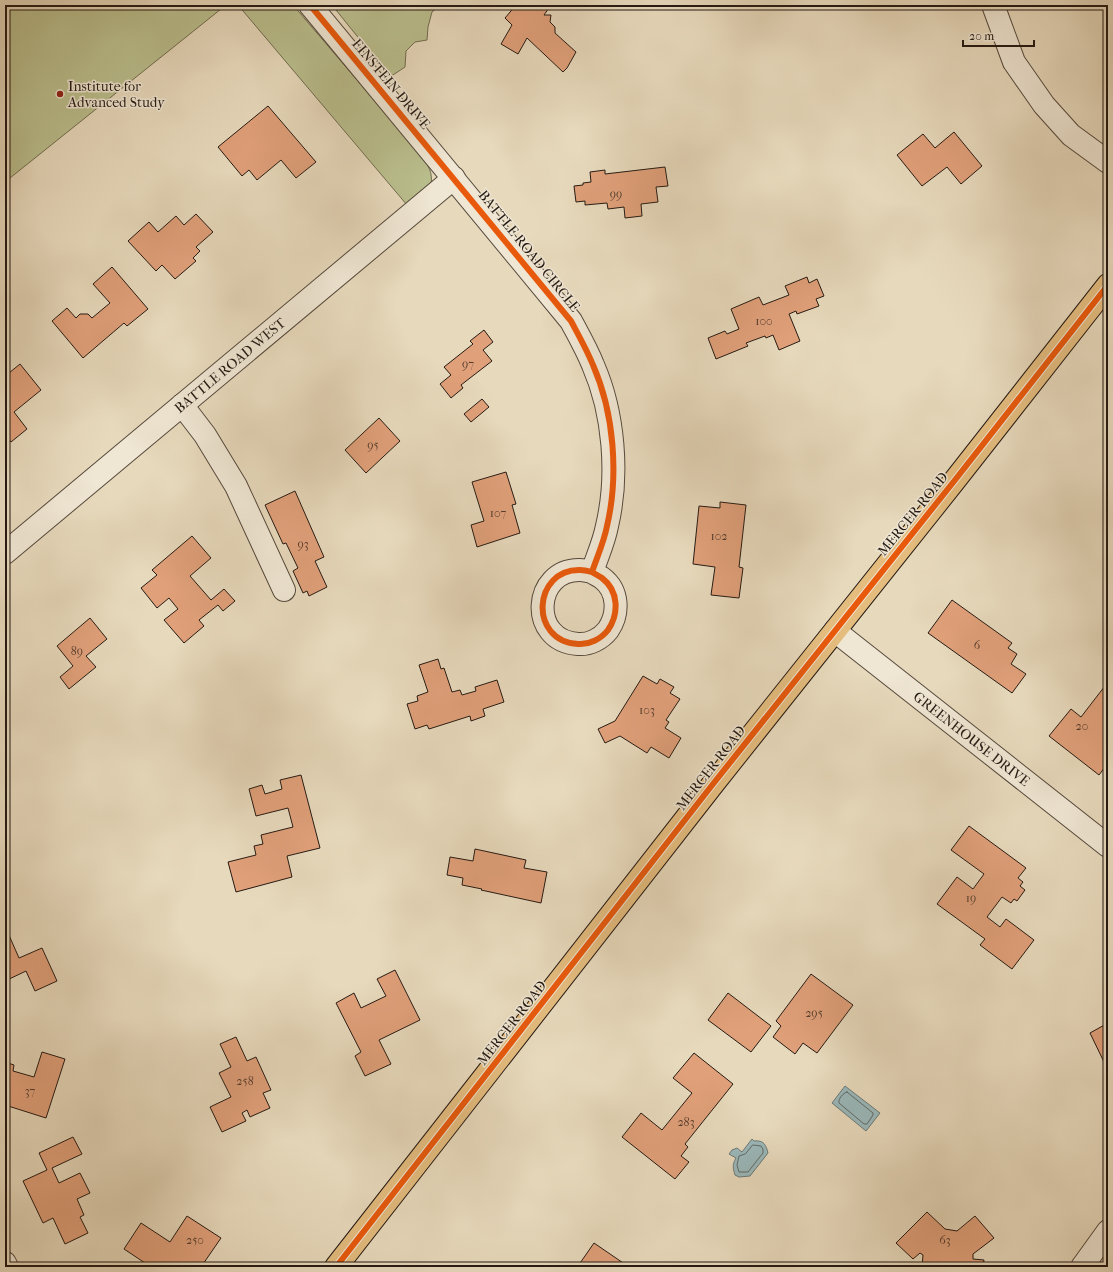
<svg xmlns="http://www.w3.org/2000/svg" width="1113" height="1272" font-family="'IM FELL French Canon',serif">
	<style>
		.green { fill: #babe8d; stroke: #706c50 }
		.water { fill: #9ab8ba; stroke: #6b7977 }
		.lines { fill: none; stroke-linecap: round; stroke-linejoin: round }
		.shore { stroke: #606966; stroke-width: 1 }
		.building { fill: #e0a07a; stroke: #251a13 }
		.minor-casing { stroke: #564a3d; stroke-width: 24 }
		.major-casing { stroke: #251a13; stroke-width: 24 }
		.minor { stroke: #efe6d3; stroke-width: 22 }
		.major { stroke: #e4bc7e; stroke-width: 22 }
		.cycleway-casing { stroke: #efe6d3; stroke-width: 8 }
		.cycleway { stroke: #e8590c; stroke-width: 6 }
		.poi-dot { fill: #8f2418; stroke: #efe6d3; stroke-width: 1.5 }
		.labels { text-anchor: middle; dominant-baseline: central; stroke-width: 3; stroke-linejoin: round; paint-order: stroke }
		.number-label { font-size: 12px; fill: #543c2d }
		.street-label { font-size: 14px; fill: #251a13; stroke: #efe6d3 }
		.poi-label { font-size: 14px; fill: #251a13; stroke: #efe6d3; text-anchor: start }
	</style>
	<rect width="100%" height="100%" fill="#e7d9bc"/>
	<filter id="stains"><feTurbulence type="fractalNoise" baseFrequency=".005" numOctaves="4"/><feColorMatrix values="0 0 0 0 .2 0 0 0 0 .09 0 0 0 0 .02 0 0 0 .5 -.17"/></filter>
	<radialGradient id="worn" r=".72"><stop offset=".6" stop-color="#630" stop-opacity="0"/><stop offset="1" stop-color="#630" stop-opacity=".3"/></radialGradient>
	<path class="green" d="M5,5H226L5,182Z
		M238,5H293L422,156C428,165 433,173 431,184L407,205Z
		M332,5H440L432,12L428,27L427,40L415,42L406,51L405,67L390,77Z"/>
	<path class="water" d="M845,1086L880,1113L866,1131L832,1103Z
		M752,1139L754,1141C764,1140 766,1145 768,1153L750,1176L739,1177L735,1175C733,1168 732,1165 736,1158L729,1154L732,1150L737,1148L742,1152Z"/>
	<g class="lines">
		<path class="shore" d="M847,1092L873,1113V1115L867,1124H864L839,1103C838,1099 843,1093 847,1092Z
			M753,1145L761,1146L763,1149V1153L748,1172H739L737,1165L739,1156L745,1154Z"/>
	</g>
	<path class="building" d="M516,5H551L544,15H551L550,22L555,27V33L576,52L567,68L563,72L527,38L518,54L501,44L512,25L505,18Z
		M268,106L316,162L296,178L281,160L257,180L249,170L242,176L218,147Z
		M954,132L982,166L961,184L947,167L922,186L897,155L923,134L935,148Z
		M665,167L668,186L656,187L658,202L641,204L642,216L625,218L624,207L608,209L607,203L585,205V201L576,202L574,186L583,185V183L591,182L590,172L605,170V174Z
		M196,214L213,232L196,247L200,251L193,258L196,261L175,279L162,265L156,271L128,241L149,222L158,232L176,216L184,225Z
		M112,267L148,309L127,326L124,323L83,358L52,321L67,308L76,318L80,314H88L92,318L110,303L93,284Z
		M807,277L809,283L817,279L824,296L816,299L819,306L797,314L796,311L789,314L800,341L779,350L773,335L766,338L765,336L746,343L748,346L716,359L708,338L725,331L727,334L739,329L731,309L759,297L763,305L789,295L785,286Z
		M484,330L493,342L483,350L492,361L461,385L463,388L451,398L440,384L451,375L444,367L473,344L470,341Z
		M20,364L41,390L14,412L27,429L11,442L5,435V372L9,373Z
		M482,399L489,407L471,422L464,414Z
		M379,418L400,441L366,473L345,450Z
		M506,472L516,504L512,505L520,533L477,547L471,525L484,521L472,482Z
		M295,491L324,557L315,561L327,587L309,596L307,591L303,593L293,571L298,568L286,543L283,544L265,505Z
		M720,502L746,505L739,567L743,568L739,598L711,595L715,567L693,564L699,506L720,508Z
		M192,536L211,558L190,576L211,600L224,589L235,601L223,611L218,605L199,620L204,626L184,643L164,620L178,609L169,598L157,608L141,588L157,575L152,570Z
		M952,600L1012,643L1008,648L1017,654L1011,664L1026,674L1012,693L928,633Z
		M90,618L107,639L86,656L96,667L69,689L60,677L73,666L57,646Z
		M438,659L441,669L444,668L452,692L460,690L462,695L476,691L475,687L497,680L504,702L483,709L485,716L471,721L470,716L429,729L427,725L415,729L407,704L418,701L417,696L428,692L419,665Z
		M643,676L657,684L660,679L674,687L670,693L680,699L666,720L669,722L665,728L681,738L669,758L651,747L647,753L620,736L605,743L598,729L615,721Z
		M1108,682V763L1099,775L1049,736L1071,709L1081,717Z
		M301,775L320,848L287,856L292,877L236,892L228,862L256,855L254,846L263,844L261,835L293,827L288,808L256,816L249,789L262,785L265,794L282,789L280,780Z
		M969,826L1026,868L1018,878L1023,882L1020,886L1025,890L1017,901L1014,899L1011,903L1002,897L987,917L1000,927L1006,919L1034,940L1012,969L980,945L985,939L937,904L957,877L973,889L984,874L951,850Z
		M475,849L526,860L524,868L547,872L541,903L481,890L482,889L462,885L463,878L447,875L450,857L473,861Z
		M8,933L19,958L42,948L57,981L35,991L26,971L5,981V934Z
		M395,970L420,1020L379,1040L391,1064L365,1076L355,1056L361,1052L336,1003L354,993L361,1008L386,996L377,979Z
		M811,974L853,1005L817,1053L803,1043L795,1054L773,1037L781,1026L776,1021Z
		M728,993L771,1026L751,1052L708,1020Z
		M1108,1023V1060L1104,1062L1090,1033Z
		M236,1037L247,1061L256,1057L271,1090L263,1093L270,1108L250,1117L247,1110L242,1113L246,1121L222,1132L210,1107L231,1097L219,1073L231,1067L220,1044Z
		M42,1052L65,1059L46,1118L5,1105V1062L14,1065L13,1071L34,1077Z
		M694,1053L733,1084L685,1144L688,1147L681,1156L689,1162L675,1179L622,1137L641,1113L662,1130L692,1093L673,1078Z
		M73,1137L82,1154L52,1168L59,1183L80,1173L90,1193L77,1199L84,1215L80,1217L88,1233L65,1244L53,1218L43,1223L23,1181L47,1170L39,1153Z
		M927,1212L945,1229L957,1231L975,1216L994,1238L973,1254V1259L984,1260L983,1267H922L923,1255L920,1253L913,1259L896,1243Z
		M187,1216L221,1238L201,1267H147L148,1265L124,1249L141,1223L170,1242Z
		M594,1243L629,1267L578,1266Z"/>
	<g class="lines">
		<g class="minor-casing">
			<g id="minor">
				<path d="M310,5L571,321C579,336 587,350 593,365C614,413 619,475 607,526C604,542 597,557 592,572C588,571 584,570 580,570C533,569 528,641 578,644C589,645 601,639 608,630C619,614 619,591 602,578C599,576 595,574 592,572"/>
				<path d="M993,5L1014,62L1044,105L1071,135L1108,162"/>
				<path d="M182,405L205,435L236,486L284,590"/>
				<path id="s1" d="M5,553L454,178"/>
				<path id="s2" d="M835,631L1108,846"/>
				<path d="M5,1263L7,1267"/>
				<path d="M1082,1267L1108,1231"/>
			</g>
		</g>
		<g class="major-casing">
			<path id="major" d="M336,1267L713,784L955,480L1108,285"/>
		</g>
		<use href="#minor" class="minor"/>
		<use href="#major" class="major"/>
		<g class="cycleway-casing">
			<path id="cycleway" d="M310,5L571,321C579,336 587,350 593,365C614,413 619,475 607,526C604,542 597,557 592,572C588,571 584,570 580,570C533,569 528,641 578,644C589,645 601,639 608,630C619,614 619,591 602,578C599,576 595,574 592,572
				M336,1267L713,784L955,480L1108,285"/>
		</g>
		<use href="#cycleway" class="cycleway"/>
	</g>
	<circle class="poi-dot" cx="60" cy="94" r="4"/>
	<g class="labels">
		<g class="number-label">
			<text x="616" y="194">99</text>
			<text x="764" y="321">100</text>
			<text x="468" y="364">97</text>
			<text x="373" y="445">95</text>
			<text x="498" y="513">107</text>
			<text x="719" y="536">102</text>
			<text x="303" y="544">93</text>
			<text x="977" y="645">6</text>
			<text x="77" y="651">89</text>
			<text x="647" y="710">103</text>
			<text x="1082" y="726">20</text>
			<text x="971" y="898">19</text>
			<text x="814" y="1013">295</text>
			<text x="245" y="1081">258</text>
			<text x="30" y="1091">37</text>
			<text x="686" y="1122">283</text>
			<text x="195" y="1240">250</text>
			<text x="945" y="1240">63</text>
		</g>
		<g class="street-label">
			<text transform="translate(391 84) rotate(50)">EINSTEIN DRIVE</text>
			<text transform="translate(529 251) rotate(51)">BATTLE ROAD CIRCLE</text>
			<text stroke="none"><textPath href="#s1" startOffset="293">BATTLE ROAD WEST</textPath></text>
			<text transform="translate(913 514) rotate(-51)">MERCER ROAD</text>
			<text stroke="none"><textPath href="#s2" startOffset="174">GREENHOUSE DRIVE</textPath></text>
			<text transform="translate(711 768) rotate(-52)">MERCER ROAD</text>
			<text transform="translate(512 1023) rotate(-52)">MERCER ROAD</text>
		</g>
		<g class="poi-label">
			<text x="68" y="86">Institute for<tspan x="68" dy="16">Advanced Study</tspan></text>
		</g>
	</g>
	<rect width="1113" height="1272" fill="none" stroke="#e7d9bc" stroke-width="20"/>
	<rect x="6" y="6" width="1101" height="1260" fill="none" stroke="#251a13" stroke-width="2"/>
	<rect x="10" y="10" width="1093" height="1252" fill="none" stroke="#251a13"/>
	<path d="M963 40v6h71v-6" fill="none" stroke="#251a13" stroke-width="2"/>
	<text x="969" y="40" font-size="12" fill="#251a13" stroke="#efe6d3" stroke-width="3" paint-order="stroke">20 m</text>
	<rect width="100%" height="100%" filter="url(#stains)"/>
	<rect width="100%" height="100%" fill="url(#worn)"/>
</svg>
